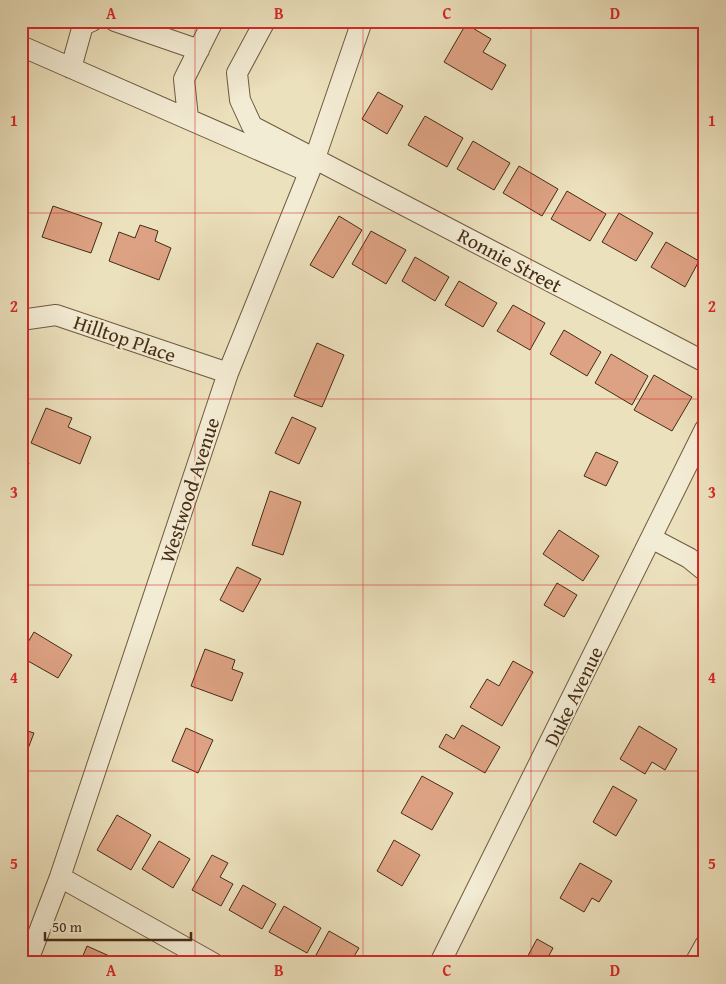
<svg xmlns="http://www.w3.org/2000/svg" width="726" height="984" font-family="'Gentium Book Plus',serif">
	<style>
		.building { fill: #dda283; stroke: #452c15 }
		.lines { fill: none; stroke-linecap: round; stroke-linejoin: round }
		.minor-casing { stroke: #6f593f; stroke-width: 22 }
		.minor { stroke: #f3ecd4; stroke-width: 20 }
		.grid { fill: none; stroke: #d62828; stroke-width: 1; stroke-opacity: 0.55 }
		.labels { text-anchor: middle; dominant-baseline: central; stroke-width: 4; stroke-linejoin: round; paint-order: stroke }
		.street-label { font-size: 20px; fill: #452c15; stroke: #f3ecd4 }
		.neatline { fill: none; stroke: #d62828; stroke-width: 2 }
		.grid-label { font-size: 16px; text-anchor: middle; font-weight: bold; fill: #d62828 }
	</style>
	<rect width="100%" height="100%" fill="#ece1bd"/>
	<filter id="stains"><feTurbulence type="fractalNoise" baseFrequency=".004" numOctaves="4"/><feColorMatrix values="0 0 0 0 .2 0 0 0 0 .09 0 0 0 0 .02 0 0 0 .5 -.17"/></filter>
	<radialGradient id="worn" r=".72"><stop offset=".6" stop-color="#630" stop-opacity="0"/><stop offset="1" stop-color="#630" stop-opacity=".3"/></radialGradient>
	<path class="building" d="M486,21H504L500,29Z
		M466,24L491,39L483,52L506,65L492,90L444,62Z
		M378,92L403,106L387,134L362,119Z
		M425,116L463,138L447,167L408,145Z
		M473,141L510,163L494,190L457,169Z
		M519,166L558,189L542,216L503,193Z
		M567,191L606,214L590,241L551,219Z
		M53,206L102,223L91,253L42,237Z
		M619,213L653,233L636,261L602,242Z
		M339,216L362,230L333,278L310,265Z
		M140,225L158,231L155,241L171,248L159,280L109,261L119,232L135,238Z
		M371,231L406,250L386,284L352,264Z
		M666,242L699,261L685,287L651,267Z
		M415,257L449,277L435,301L402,281Z
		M459,281L497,303L483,327L445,305Z
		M513,305L545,323L530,350L497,331Z
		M564,330L601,352L587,376L550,354Z
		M317,343L344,355L322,407L294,396Z
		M611,354L648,376L632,405L595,383Z
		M654,375L692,397L672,431L634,410Z
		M46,408L72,418L68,427L91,437L80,464L31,443Z
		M292,417L316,428L299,464L275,453Z
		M596,452L618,462L606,486L584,476Z
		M21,461L29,463L24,478L21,477Z
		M270,491L301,502L283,555L252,545Z
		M559,530L599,556L583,581L543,554Z
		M237,567L261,579L243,612L220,600Z
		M557,583L577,595L564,617L544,605Z
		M34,632L72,655L58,678L21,657V654Z
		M205,649L235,660L232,669L243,673L232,701L191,686Z
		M513,661L533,672L502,726L470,707L487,679L499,686Z
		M462,725L500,747L485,773L439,747L446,734L454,739Z
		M639,726L677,749L665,770L652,762L645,774L620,759Z
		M186,728L213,740L198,773L172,761Z
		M21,729L34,733L21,767Z
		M422,776L453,793L432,830L401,813Z
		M613,786L637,800L616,836L593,822Z
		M117,815L151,835L131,870L97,850Z
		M394,840L420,855L402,886L377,871Z
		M159,841L190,859L173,888L142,869Z
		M212,855L228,863L220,877L233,884L221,906L192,890Z
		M580,863L612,881L599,902L592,898L584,912L560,898Z
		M243,885L276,904L262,929L229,910Z
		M284,906L321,928L307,953L269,932Z
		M329,931L359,948L350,963H330L316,955Z
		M537,939L553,948L545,963H524Z
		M87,946L125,963H80Z
		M375,958L383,963H373Z"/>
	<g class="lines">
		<g class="minor-casing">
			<path id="minor" d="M115,21L199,50
				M265,21L237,73L240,100L252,126L705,362
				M21,46L309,172
				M71,68L83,25L92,21
				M188,118L184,79L213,21
				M21,320L56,315L228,373
				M651,538L689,558L705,571
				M60,877L213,963
				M27,963L60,877L228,373L315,158L362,21
				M440,963L705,429
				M695,963L705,945"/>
		</g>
		<use href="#minor" class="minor"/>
	</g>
	<path class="grid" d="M195,21V963M363,21V963M531,21V963M21,213H705M21,399H705M21,585H705M21,771H705"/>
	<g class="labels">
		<g class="street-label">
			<text transform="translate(510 260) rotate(28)">Ronnie Street</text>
			<text transform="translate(125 338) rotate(19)">Hilltop Place</text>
			<text transform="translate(189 490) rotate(-72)">Westwood Avenue</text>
			<text transform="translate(573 696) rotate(-64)">Duke Avenue</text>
		</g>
	</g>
	<rect width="726" height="984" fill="none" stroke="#ece1bd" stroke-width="55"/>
	<path d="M45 932v8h146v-8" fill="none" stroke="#452c15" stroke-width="2.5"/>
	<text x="52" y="932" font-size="15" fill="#452c15" stroke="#f3ecd4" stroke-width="4" paint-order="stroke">50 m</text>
	<rect x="28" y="28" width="670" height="928" class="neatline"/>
	<g class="grid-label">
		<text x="111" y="19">A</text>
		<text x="279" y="19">B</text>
		<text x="447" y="19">C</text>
		<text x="615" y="19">D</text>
		<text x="14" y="126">1</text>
		<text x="712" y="126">1</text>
		<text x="14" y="312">2</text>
		<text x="712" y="312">2</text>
		<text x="14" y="498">3</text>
		<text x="712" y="498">3</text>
		<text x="14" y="683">4</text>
		<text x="712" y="683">4</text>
		<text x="14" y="869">5</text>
		<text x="712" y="869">5</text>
		<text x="111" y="976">A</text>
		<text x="279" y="976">B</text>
		<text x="447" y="976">C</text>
		<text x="615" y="976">D</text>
	</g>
	<rect width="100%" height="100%" filter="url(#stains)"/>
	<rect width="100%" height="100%" fill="url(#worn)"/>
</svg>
